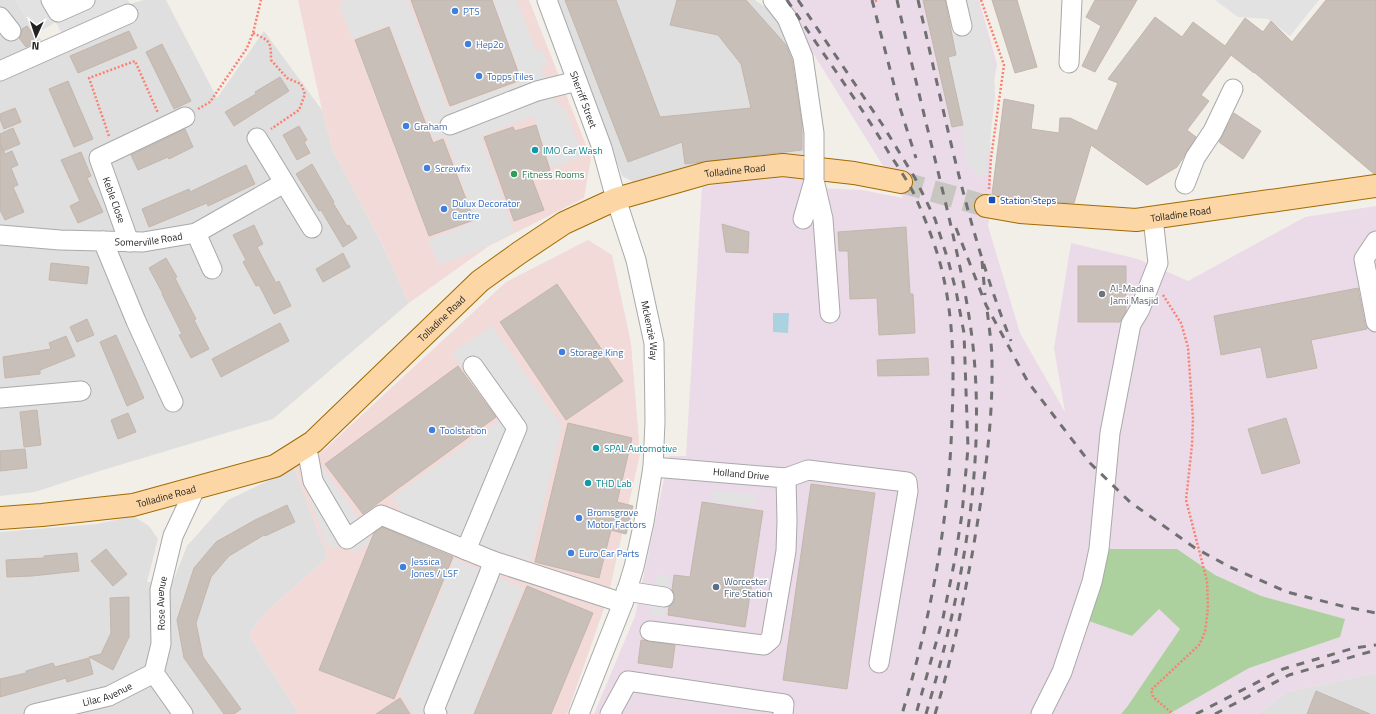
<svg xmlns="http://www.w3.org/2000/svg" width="1376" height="714" font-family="'Titillium Web',sans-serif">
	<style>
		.residential { fill: #e0dfdf }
		.commercial { fill: #f2dad9 }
		.industrial { fill: #ebdbe8 }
		.forest { fill: #add19e }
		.parking { fill: #e2e2e2 }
		.water { fill: #aad3df }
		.building { fill: #c7bfb8; stroke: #c4b6ab }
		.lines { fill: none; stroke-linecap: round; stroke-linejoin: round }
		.major-tunnel { stroke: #c8c6c1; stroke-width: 22; stroke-dasharray: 22 11; stroke-linecap: butt }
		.minor-casing { stroke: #a9a9a9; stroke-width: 21 }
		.major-casing { stroke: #a06b00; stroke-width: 24 }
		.path { stroke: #fa8072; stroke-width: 2.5; stroke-dasharray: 2 2; stroke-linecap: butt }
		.minor { stroke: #fff; stroke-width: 19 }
		.major { stroke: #fcd6a4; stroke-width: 22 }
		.rail { stroke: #707070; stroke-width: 3; stroke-dasharray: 8 8; stroke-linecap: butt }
		.minor-bridge-casing { stroke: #a9a9a9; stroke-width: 21; stroke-linecap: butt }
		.minor-bridge { stroke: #fff; stroke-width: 19 }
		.shop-dot { fill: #3f7fe0; stroke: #fff; stroke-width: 1.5 }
		.culture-dot { fill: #0f9aa8; stroke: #fff; stroke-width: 1.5 }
		.leisure-dot { fill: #2e9e5b; stroke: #fff; stroke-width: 1.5 }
		.transit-dot { fill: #1a4fb4; stroke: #fff; stroke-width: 1.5 }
		.worship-dot { fill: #6b7280; stroke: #fff; stroke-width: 1.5 }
		.service-dot { fill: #5c6f8a; stroke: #fff; stroke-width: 1.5 }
		.labels { text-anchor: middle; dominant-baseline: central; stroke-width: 3; stroke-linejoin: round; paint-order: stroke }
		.shop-label { font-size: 10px; fill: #366cbe; stroke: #fff; text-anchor: start }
		.street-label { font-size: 10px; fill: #222; stroke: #fff }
		.culture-label { font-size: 10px; fill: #0d838f; stroke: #fff; text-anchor: start }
		.leisure-label { font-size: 10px; fill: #27864d; stroke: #fff; text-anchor: start }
		.transit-label { font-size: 10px; fill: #164399; stroke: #fff; text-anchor: start }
		.worship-label { font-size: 10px; fill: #5b616d; stroke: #fff; text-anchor: start }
		.service-label { font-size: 10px; fill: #4e5e75; stroke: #fff; text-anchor: start }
	</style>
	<rect width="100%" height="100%" fill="#f2efe9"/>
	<path class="residential" d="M0,0H15L45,46L130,4L144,0H166L217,98L264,31L322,110L333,150L384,248L409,303L273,419L93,473L35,492L0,496Z
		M557,0H755L772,12L800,60L810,155L633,182L622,176Z
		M294,468L328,557L263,615L249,635L299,714H0V532L97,524L133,516L149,526L158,539L147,582L172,584L187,546L228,500Z
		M1376,673V714H1257L1287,692Z"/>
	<path class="commercial" d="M298,0H529L591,158L584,198L489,246L409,303L384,248L333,150L322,110Z
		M588,240L612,255L631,343L640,454L608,597L567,714H299L249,635L263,615L328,557L294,468L325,449L506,282Z"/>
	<path class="industrial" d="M780,0H979L997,64L991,97L990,173L992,197L988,226L1020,333L1065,412L1054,348L1071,243L1138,259L1188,281L1305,217L1376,206V673L1287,692L1257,714H594L635,616L669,456H686L702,187L754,178L780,177L805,179L814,188L862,190L903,198Z"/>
	<path class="forest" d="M1102,549H1177L1215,575L1261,596L1345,619L1340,637L1249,668L1169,714H1121L1127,707L1180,629L1159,609L1132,636L1083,619Z"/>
	<path class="parking" d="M15,0H128L130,4L64,38L56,22L37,33Z
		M346,0H408L448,108L522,81L493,0H517L536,51L542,49L548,64L541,67L555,101L566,111L582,152L579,158L551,168L534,116L481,136L514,232L477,251L439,265L428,240L476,221L445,136L434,140L390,25L352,39L339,3Z
		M945,0H977L994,64L995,97L986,174L977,178L976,169H968L960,112L948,57Z
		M1215,0H1319L1290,36L1268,19L1238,17Z
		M492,326L562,426L530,561L479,545L408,520L392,497L499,421L452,353Z
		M318,461L358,517L371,538L369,544L353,553L347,543L339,546L332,547L326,544L301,474Z
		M713,490L755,494L754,506L712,502Z
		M454,559L523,588L473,714H413L399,693Z
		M657,574L670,576L664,617L650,615Z"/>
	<path class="water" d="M773,313H789L788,333L773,332Z"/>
	<path class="building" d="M411,0H492L521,80L450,106Z
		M565,0H616L660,117L751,108L741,64L718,35L670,25L677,0H746L786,45L792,60L802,125V150L685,164L682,142L628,162Z
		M923,0H945L956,55L948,57L963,125L952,127Z
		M992,0H1017L1037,67L1015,73Z
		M1095,0H1137L1095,72L1082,66L1101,26L1086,17Z
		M1326,0H1376V174H1374L1254,72V73L1231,55L1201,95L1209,101L1187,130L1196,137L1183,158L1177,167L1147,185L1091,145L1074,203L1022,200L992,194L1004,99L1034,105L1031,129L1059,133L1060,118H1070L1097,131L1118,83L1108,79L1155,17L1182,37L1193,22L1225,46L1245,18L1263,32L1271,21L1292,42Z
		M27,26L38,41L26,47L19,38L21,35L22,29Z
		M389,27L433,143L443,139L474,220L429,236L355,40Z
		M129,31L137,48L78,73L70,56Z
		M162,44L191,101L174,109L146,52Z
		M280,77L289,91L234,126L225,112L256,94L255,92Z
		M68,81L93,139L74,147L49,89Z
		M15,108L21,122L4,129L0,119V114Z
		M1234,113L1261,131L1243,159L1219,142Z
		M536,125L550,170L531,176L544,210L514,221L484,137L513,127L515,131Z
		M299,126L307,140L304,142L310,153L297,160L283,135Z
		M13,128L20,144L3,151L0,143V134Z
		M185,129L193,147L169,159L168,157L138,170L131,155Z
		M0,143L5,154L12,151L18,165L11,168L18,185L13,187L24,212L5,220L0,210Z
		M81,152L91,176L87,178L103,212L78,223L70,206L80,201L61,160Z
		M312,164L334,202L333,203L347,226L349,225L357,238L343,247L321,210L319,211L296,174Z
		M246,165L255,184L208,206L207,203L149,227L142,209L189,189L190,192Z
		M722,224L749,232L748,253L726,252Z
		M254,225L263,244L257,247L276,283L279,281L291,306L274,314L259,285L256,286L243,262L246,260L233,235Z
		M906,227L910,294H913L915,333L879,335L877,298L850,299L848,251H839L838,232Z
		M343,253L350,267L323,282L316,269Z
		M166,258L177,277L175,278L196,319L194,320L209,349L191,358L179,335L182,334L162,294H163L149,268Z
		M51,263L89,267L87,284L49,280Z
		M1078,266H1126V311L1120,322H1078Z
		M557,284L623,381L566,420L500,322Z
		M1358,288L1365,324L1367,329L1311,340L1317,368L1267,378L1261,347L1221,355L1214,316Z
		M87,319L94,335L77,342L70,327Z
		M280,323L289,341L221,377L212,359Z
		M116,335L144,398L127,406L100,342Z
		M66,336L75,356L40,370V374L5,378L3,357L51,349L49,343Z
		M928,358L929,375L878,376L877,360Z
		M458,366L496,417L363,514L325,464Z
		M37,410L41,445L24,447L20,412Z
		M128,413L136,432L118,439L111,420Z
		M1286,418L1300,463L1262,474L1248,429Z
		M568,423L632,438L617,502L633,506L628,527L626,534L611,530L599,578L535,562Z
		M25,449L27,468L0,471V451Z
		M811,484L875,493L847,689L783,680Z
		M702,502L763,511L745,627L668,615L669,606L673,604L675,598L674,593L672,590L674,575L690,577Z
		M287,505L295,522L265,536L264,535L229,556L211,577L196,623L203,657L241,709L234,714H224L184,658L177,620L194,568L216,542L255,520Z
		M382,527L453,557L394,699L319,670L374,533Z
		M106,549L127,574L113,586L91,561Z
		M77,553L79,571L32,576L7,577L6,560L44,558V556Z
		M527,586L593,613L551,714H474Z
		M129,597V637L113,670L89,657L101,654L111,633L110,598Z
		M641,640L675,645L672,668L638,663Z
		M89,658L93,674L67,682L66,678L0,697V679L26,673V671L53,663L55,667Z
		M1316,691L1370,714H1307Z
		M400,698L410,714H376Z"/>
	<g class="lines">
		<path class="major-tunnel" d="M901,182L986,206"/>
		<g class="minor-casing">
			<g id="minor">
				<path d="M51,0L58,12L85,0"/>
				<path id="s1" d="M547,0L602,148L616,199L636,260L654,343L655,422L653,467L644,522L634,567L623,603L579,714"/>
				<path d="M773,0L787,18L803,57L814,133V159"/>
				<path d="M956,0L962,26"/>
				<path d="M0,17L11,31"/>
				<path d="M1069,63L1072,0"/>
				<path d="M0,71L128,14"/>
				<path d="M450,125L537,91L577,81"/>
				<path d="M257,138L312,228"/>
				<path d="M814,180L823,219L830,313"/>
				<path d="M1185,184L1195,158L1213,131L1233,89"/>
				<path d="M803,219L814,181"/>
				<path d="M196,233L212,269"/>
				<path id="s2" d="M0,235L60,240L143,242L196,233L284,183"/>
				<path d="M103,241L136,321L173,402"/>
				<path d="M1376,241L1364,259L1376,322"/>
				<path d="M129,242L99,158L185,117"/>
				<path d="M0,398L81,391"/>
				<path d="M306,446L309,459L313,481L347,539L381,515L493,561L623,603"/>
				<path d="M786,478L808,470L907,482L908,491L879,663"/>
				<path d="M466,550L517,428L473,366"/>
				<path d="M626,591L664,597"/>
				<path d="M650,631L764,645L771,639L786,551L787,521L786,478L653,467"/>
				<path id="s3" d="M34,714L109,696L154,673"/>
				<path id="s4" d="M183,714L154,673L161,644L160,590L173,536L195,489"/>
				<path d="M437,714L434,710L489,574L493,561"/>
				<path d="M610,714L628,681L784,704L783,714"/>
				<path d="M1041,714L1062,672L1092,582L1099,549L1110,433L1131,324L1140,309L1158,263L1153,218"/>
			</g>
		</g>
		<g class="major-casing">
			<g id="major">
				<path id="s5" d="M986,206L1020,212L1136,220L1376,186"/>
				<path id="s6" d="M0,518L42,515L133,505L275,466L313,442L480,281L519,253L564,223L616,199L707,173L783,165L854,173L901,182"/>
			</g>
		</g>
		<path class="path" d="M981,0L1004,65L991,158L989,189
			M875,1L878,0
			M253,33C270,41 271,41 271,60L287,78L301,84L305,94L299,110L271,129
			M198,109L210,102L247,48L253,33L261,0
			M109,136L89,78L135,61L158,113
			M1163,295L1181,323L1188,347L1193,419L1192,445L1186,500L1207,581L1208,608L1205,632L1199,645L1151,690L1153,697L1173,714"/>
		<use href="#minor" class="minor"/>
		<use href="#major" class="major"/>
		<path class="rail" d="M787,0C821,51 858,101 889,153C898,167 908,181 915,196C926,221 937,248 943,275C954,323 954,372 952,420C949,520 931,618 902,714
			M798,0L882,124L915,178L935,219L948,260L956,291L964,333L968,448L962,514L955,559L943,618L916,714
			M872,0L900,108L916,158
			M897,0C913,71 931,142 948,213C958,257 968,301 973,346C986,470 961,596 926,714
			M918,0C945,115 967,231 1011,341
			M956,228L986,305L1028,382L1090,463L1130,502L1195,548L1230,567L1287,592L1342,606L1376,613
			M982,261L985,295
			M935,714C951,662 962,608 972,555C983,491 993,428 992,363C992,345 989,327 987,309
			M1196,714L1283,669L1354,648L1376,645
			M1215,714L1289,675L1376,650"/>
		<g class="minor-bridge-casing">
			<path id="minor-bridge" d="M814,159V180"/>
		</g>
		<use href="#minor-bridge" class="minor-bridge"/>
	</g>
	<g class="shop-dot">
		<circle cx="455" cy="11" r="4"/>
		<circle cx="468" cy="44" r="4"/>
		<circle cx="479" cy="76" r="4"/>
		<circle cx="406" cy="126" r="4"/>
		<circle cx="427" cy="168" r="4"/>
		<circle cx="444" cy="209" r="4"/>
		<circle cx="562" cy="352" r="4"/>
		<circle cx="432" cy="430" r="4"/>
		<circle cx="579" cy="518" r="4"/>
		<circle cx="571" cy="553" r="4"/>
		<circle cx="403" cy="567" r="4"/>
	</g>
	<g class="culture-dot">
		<circle cx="535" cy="150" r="4"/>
		<circle cx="596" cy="448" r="4"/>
		<circle cx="588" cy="483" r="4"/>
	</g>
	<circle class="leisure-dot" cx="514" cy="174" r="4"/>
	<rect class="transit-dot" x="988" y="196" width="8" height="8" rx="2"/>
	<circle class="worship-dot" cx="1102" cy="294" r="4"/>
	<circle class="service-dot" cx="716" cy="587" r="4"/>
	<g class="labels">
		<g class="shop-label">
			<text x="463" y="11">PTS</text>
			<text x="476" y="44">Hep2o</text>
			<text x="487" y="76">Topps Tiles</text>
			<text x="414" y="126">Graham</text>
			<text x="435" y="168">Screwfix</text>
			<text x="452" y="203">Dulux Decorator<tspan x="452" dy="12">Centre</tspan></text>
			<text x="570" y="352">Storage King</text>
			<text x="440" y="430">Toolstation</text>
			<text x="587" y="512">Bromsgrove<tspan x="587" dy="12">Motor Factors</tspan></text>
			<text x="579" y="553">Euro Car Parts</text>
			<text x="411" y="561">Jessica<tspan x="411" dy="12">Jones / LSF</tspan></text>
		</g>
		<g class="street-label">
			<text stroke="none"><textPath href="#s1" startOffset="106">Sherriff Street</textPath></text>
			<text stroke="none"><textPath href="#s6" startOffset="840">Tolladine Road</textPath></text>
			<text transform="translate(114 200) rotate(70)">Keble Close</text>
			<text stroke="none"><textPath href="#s5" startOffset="196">Tolladine Road</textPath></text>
			<text stroke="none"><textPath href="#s2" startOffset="149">Somerville Road</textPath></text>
			<text stroke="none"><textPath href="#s6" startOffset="504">Tolladine Road</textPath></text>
			<text stroke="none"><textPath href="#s1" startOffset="347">Mckenzie Way</textPath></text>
			<text transform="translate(741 474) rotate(5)">Holland Drive</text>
			<text stroke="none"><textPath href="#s6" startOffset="168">Tolladine Road</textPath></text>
			<text stroke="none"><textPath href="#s4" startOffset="121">Rose Avenue</textPath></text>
			<text stroke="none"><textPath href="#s3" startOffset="76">Lilac Avenue</textPath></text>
		</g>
		<g class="culture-label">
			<text x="543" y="150">IMO Car Wash</text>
			<text x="604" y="448">SPAL Automotive</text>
			<text x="596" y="483">THD Lab</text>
		</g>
		<g class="leisure-label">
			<text x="522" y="174">Fitness Rooms</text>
		</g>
		<g class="transit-label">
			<text x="1000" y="200">Station Steps</text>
		</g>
		<g class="worship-label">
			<text x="1110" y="288">Al-Madina<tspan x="1110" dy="12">Jami Masjid</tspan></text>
		</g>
		<g class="service-label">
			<text x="724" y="581">Worcester<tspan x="724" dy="12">Fire Station</tspan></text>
		</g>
	</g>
	<g transform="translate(36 36) rotate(183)" stroke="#ffffff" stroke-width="3" paint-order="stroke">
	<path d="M0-3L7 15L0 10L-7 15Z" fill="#222222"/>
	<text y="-6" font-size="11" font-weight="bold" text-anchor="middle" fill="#222222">N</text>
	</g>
</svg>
